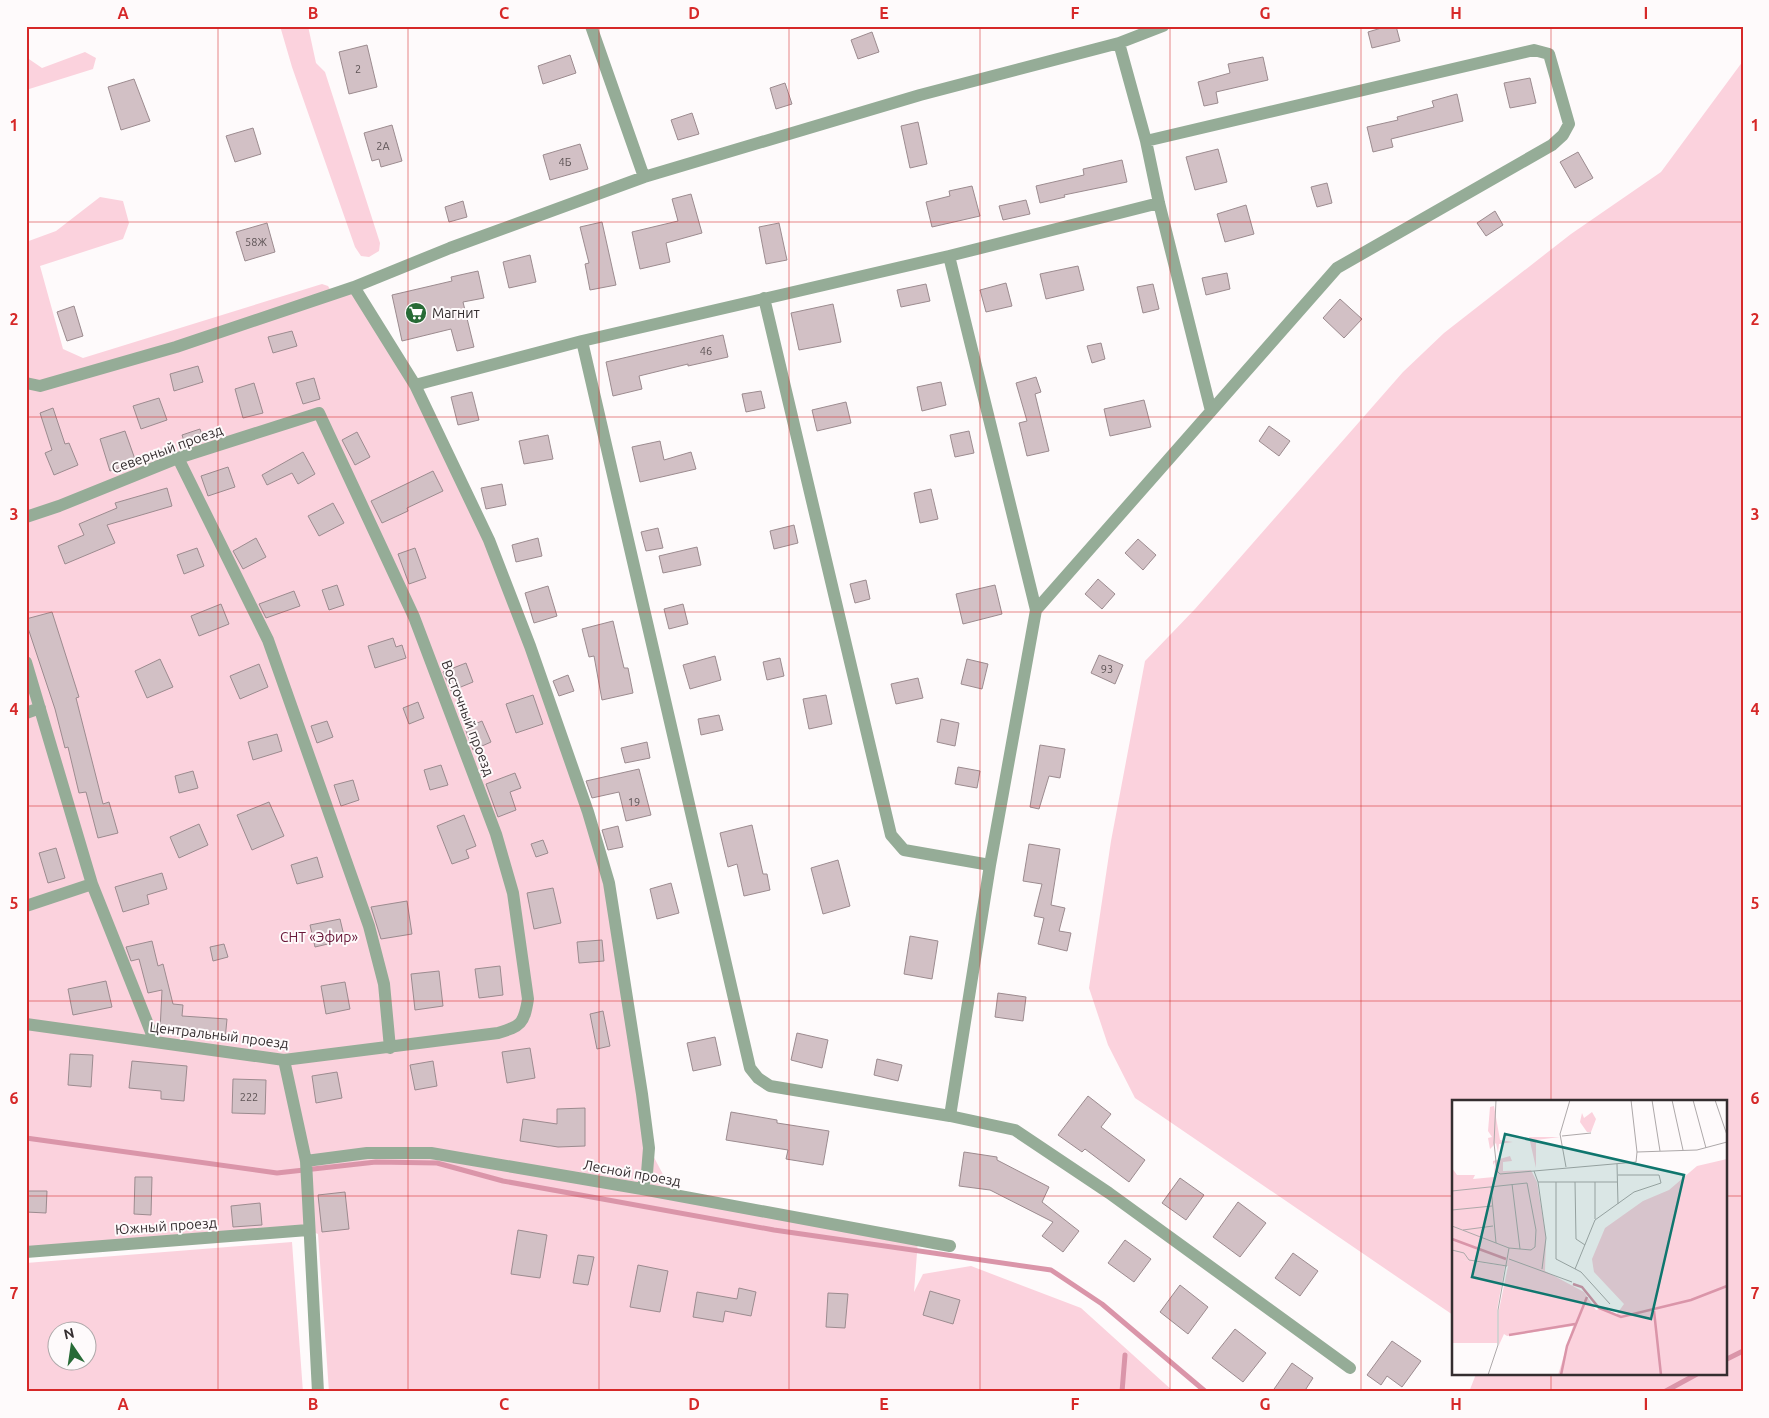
<svg xmlns="http://www.w3.org/2000/svg" width="1769" height="1418" font-family="Ubuntu,sans-serif">
	<style>
		.green { fill: #fbd2dd; fill-rule: evenodd }
		.lines { fill: none; stroke-linecap: round; stroke-linejoin: round }
		.stream { stroke: #da95a9; stroke-width: 5 }
		.building { fill: #d2c0c5; stroke: #9c8b8f }
		.minor { stroke: #95ac97; stroke-width: 12 }
		.grid { fill: none; stroke: #d62828; stroke-width: 1; stroke-opacity: 0.55 }
		.labels { text-anchor: middle; dominant-baseline: central; stroke-width: 4; stroke-linejoin: round; paint-order: stroke }
		.number-label { font-size: 11px; fill: #5c5254 }
		.poi-label { font-size: 14px; fill: #342d2f; stroke: #fefafb; text-anchor: start }
		.street-label { font-size: 14px; fill: #342d2f; stroke: #fefafb }
		.park-label { font-size: 14px; fill: #691839; stroke: #fefafb }
		.inset-river { fill: none; stroke: #da95a9; stroke-width: 2.5 }
		.inset-road { fill: none; stroke: #ada8a9; stroke-width: 1 }
		.view { fill: #0f766e; fill-opacity: 0.15; stroke: #0f766e; stroke-width: 2.5 }
		.inset-edge { fill: none; stroke: #342d2f; stroke-width: 2.5 }
		.neatline { fill: none; stroke: #d62828; stroke-width: 2 }
		.grid-label { font-size: 16px; text-anchor: middle; font-weight: bold; fill: #d62828 }
	</style>
	<rect width="100%" height="100%" fill="#fefafb"/>
	<path class="green" d="M280,26H308L316,63L325,72L380,243L379,251L369,257L361,256L355,247L292,67Z
		M85,52L96,58L93,69L26,90V57L42,68Z
		M1743,61V1392H1469L1476,1374H1725V1102H1453V1315L1135,1098L1108,1045L1089,988L1111,841L1145,661L1195,609L1403,372L1444,333L1571,234L1661,172Z
		M100,197L123,201L129,223L123,239L40,266L63,349L83,358L322,284L328,286L331,291L173,343L36,382L26,380V242L56,231Z
		M354,287L411,385L489,540L609,883L649,1148L675,1197L918,1240L914,1292L923,1274L971,1266L1081,1308L1174,1392H329L318,1234L308,1230L26,1252V387Z
		M292,1242L303,1392H26V1263ZM58,1330H88V1360H58Z"/>
	<g class="lines">
		<path class="stream" d="M26,1138L277,1173L376,1162L437,1163L503,1181L774,1230L1051,1270L1102,1304L1206,1392
			M1725,1360L1743,1351
			M1122,1392L1125,1355
			M1664,1392L1697,1374"/>
	</g>
	<path class="building" d="M1388,26H1396L1400,41L1372,48L1368,32Z
		M872,32L879,52L858,59L851,40Z
		M367,45L377,87L349,94L339,52Z
		M570,55L576,73L543,84L538,66Z
		M1263,57L1268,80L1216,92L1218,103L1204,106L1198,82L1230,73L1228,64Z
		M1530,78L1536,103L1510,108L1504,83Z
		M134,79L150,121L121,130L108,87Z
		M785,83L792,104L776,109L770,88Z
		M1457,94L1463,121L1391,139L1393,147L1373,152L1367,127L1398,120L1397,117L1434,107L1432,101Z
		M692,113L699,134L678,140L671,120Z
		M918,122L927,164L910,168L901,126Z
		M392,125L402,161L381,167L379,159L372,161L364,133Z
		M253,128L261,154L235,162L226,136Z
		M580,144L588,169L550,180L543,155Z
		M1218,149L1227,182L1195,190L1186,157Z
		M1578,152L1593,178L1575,188L1560,162Z
		M1122,160L1127,182L1064,195L1065,197L1040,203L1036,186L1084,175L1083,169Z
		M1327,183L1332,203L1317,207L1311,187Z
		M972,186L980,216L932,227L926,202L950,196L949,191Z
		M691,194L702,233L666,243L670,262L640,269L632,232L678,221L672,199Z
		M1026,200L1030,214L1003,220L999,206Z
		M463,201L467,217L449,222L445,207Z
		M1246,205L1254,234L1225,242L1217,214Z
		M1495,211L1503,225L1486,236L1477,223Z
		M602,222L616,285L590,290L585,264L589,263L580,227Z
		M267,223L275,252L245,261L236,232Z
		M779,223L787,260L766,264L759,227Z
		M530,255L536,282L509,288L503,262Z
		M1078,266L1084,290L1046,299L1040,274Z
		M478,271L484,298L463,302L474,347L457,351L451,329L402,341L392,295L452,281L451,277Z
		M1227,273L1230,289L1206,295L1202,278Z
		M1006,283L1012,306L986,312L980,290Z
		M926,284L930,301L901,307L897,290Z
		M1153,284L1159,309L1143,313L1137,287Z
		M1340,299L1362,319L1344,338L1323,318Z
		M833,304L841,342L799,350L791,313Z
		M74,306L83,336L67,341L57,312Z
		M292,331L297,346L273,353L268,337Z
		M723,335L728,357L688,366V364L639,376L642,389L613,396L606,362Z
		M1101,343L1105,359L1092,363L1087,346Z
		M198,366L203,382L174,391L170,374Z
		M1036,377L1041,392L1035,394L1049,451L1027,456L1019,423L1027,421L1016,383Z
		M314,378L320,399L303,404L296,383Z
		M941,382L946,405L922,411L917,387Z
		M254,383L263,413L243,418L235,389Z
		M761,391L765,408L746,412L742,394Z
		M472,392L479,420L458,425L451,397Z
		M159,398L167,420L141,429L133,406Z
		M1144,400L1151,427L1110,436L1104,409Z
		M846,402L851,423L817,431L812,410Z
		M53,408L65,444L69,443L78,465L54,475L45,453L52,450L40,413Z
		M1269,426L1290,441L1279,456L1259,441Z
		M200,429L204,441L186,447L182,435Z
		M125,431L136,462L110,471L100,439Z
		M969,431L974,453L955,457L950,435Z
		M357,432L370,457L355,465L342,440Z
		M548,435L553,459L524,464L519,441Z
		M660,441L664,460L691,452L696,469L640,482L632,447Z
		M303,452L315,474L298,484L292,473L267,485L262,475Z
		M228,467L235,487L208,496L201,476Z
		M433,471L443,491L407,508L408,511L382,523L371,501Z
		M502,484L506,505L486,509L481,488Z
		M167,488L172,506L107,525L115,543L65,564L58,546L84,535L79,524L117,508L115,503Z
		M931,489L938,519L920,523L914,493Z
		M333,503L344,523L319,536L308,516Z
		M794,525L798,543L774,549L770,531Z
		M658,528L663,548L646,551L641,532Z
		M256,538L266,557L243,569L233,551Z
		M538,538L542,556L516,562L512,545Z
		M1138,539L1156,555L1143,570L1125,553Z
		M697,547L701,565L663,573L659,556Z
		M197,548L204,566L184,574L177,555Z
		M415,548L426,578L409,584L398,554Z
		M1098,579L1115,594L1102,609L1085,594Z
		M866,580L870,599L855,603L850,584Z
		M337,585L344,605L329,610L322,590Z
		M995,585L1002,614L963,624L956,594Z
		M548,586L557,616L534,623L525,593Z
		M294,591L300,606L266,618L259,604Z
		M221,604L229,624L199,636L191,616Z
		M683,604L688,624L669,629L664,609Z
		M52,612L79,697L76,698L103,804L109,802L118,833L98,838L86,792L79,793L68,747L65,748L55,709L26,622V619Z
		M613,621L624,668H628L633,693L602,700L594,656L589,657L582,629Z
		M393,638L396,647L402,645L406,658L375,668L368,646Z
		M1099,655L1123,665L1115,684L1091,673Z
		M715,656L721,680L690,689L683,665Z
		M780,658L784,676L767,680L763,662Z
		M160,659L173,687L147,698L135,671Z
		M967,659L988,664L982,689L961,684Z
		M466,663L473,682L451,691L443,672Z
		M259,664L268,687L240,699L230,676Z
		M568,675L574,691L559,696L553,681Z
		M918,678L923,698L896,704L891,684Z
		M533,695L543,724L516,733L506,704Z
		M826,695L832,724L809,729L803,699Z
		M418,702L424,718L409,724L403,708Z
		M719,715L723,730L701,735L698,719Z
		M941,719L959,723L955,746L937,742Z
		M327,721L333,737L317,743L311,726Z
		M482,721L491,742L473,750L465,728Z
		M277,734L282,751L253,760L248,742Z
		M647,742L650,758L625,763L621,748Z
		M1040,745L1065,749L1060,778L1049,776L1039,809L1030,807Z
		M441,765L448,785L430,790L424,770Z
		M958,767L980,771L977,788L955,784Z
		M639,769L651,815L626,821L619,792L592,798L586,781Z
		M193,771L198,788L179,793L175,776Z
		M515,773L521,788L510,792L516,810L498,817L486,784Z
		M353,780L359,800L341,806L334,785Z
		M269,802L284,836L252,850L237,815Z
		M464,815L476,846L466,850L469,858L452,864L437,826Z
		M199,824L208,845L179,858L170,837Z
		M752,825L763,874H767L770,890L744,896L737,864L728,867L720,833Z
		M618,826L623,847L608,850L602,830Z
		M543,840L548,853L536,857L531,844Z
		M1029,844L1060,849L1051,905L1065,908L1059,931L1071,933L1067,951L1038,944L1044,918L1034,916L1042,884L1023,881Z
		M56,848L65,878L48,883L39,853Z
		M317,857L323,877L297,884L291,865Z
		M838,860L850,906L823,914L811,868Z
		M162,873L167,889L147,895L149,904L123,912L115,887Z
		M671,883L679,913L657,919L650,889Z
		M553,888L561,923L534,929L527,893Z
		M407,901L412,934L381,939L371,907Z
		M340,919L345,940L315,947L310,925Z
		M910,936L938,941L932,979L904,974Z
		M602,940L604,961L579,963L577,942Z
		M152,941L158,966L163,964L173,1004L183,1005L182,1016L227,1019L225,1040L202,1038V1033L160,1031L162,990L148,993L139,959L131,961L126,947Z
		M224,944L228,957L213,961L210,947Z
		M500,966L503,995L479,998L475,969Z
		M439,971L443,1006L415,1010L411,974Z
		M106,981L112,1007L73,1015L68,989Z
		M345,982L350,1009L326,1014L321,986Z
		M998,993L1026,997L1023,1021L995,1017Z
		M603,1011L610,1046L597,1049L590,1014Z
		M797,1033L828,1040L822,1068L791,1060Z
		M715,1037L721,1065L693,1071L687,1043Z
		M530,1048L535,1078L507,1083L502,1052Z
		M70,1054L93,1055L91,1087L68,1085Z
		M877,1059L902,1065L898,1081L874,1075Z
		M132,1061L187,1066L184,1101L161,1099V1091L129,1088Z
		M433,1061L437,1086L415,1090L410,1065Z
		M337,1072L342,1098L316,1103L312,1076Z
		M233,1079L266,1080L265,1114L232,1113Z
		M1088,1096L1111,1114L1101,1127L1145,1160L1129,1182L1085,1149L1082,1152L1058,1135Z
		M585,1108V1146L558,1147L520,1141L523,1119L557,1124V1109Z
		M731,1112L777,1120V1123L829,1131L823,1165L786,1159L788,1150L726,1140Z
		M964,1152L997,1157V1160L1049,1187L1042,1202L1079,1231L1063,1252L1042,1236L1053,1222L990,1190L959,1186Z
		M135,1177H152L151,1215L134,1214Z
		M1180,1178L1204,1195L1186,1220L1162,1203Z
		M26,1191H47L46,1213L26,1212Z
		M345,1192L349,1229L322,1232L318,1195Z
		M1238,1202L1266,1223L1240,1257L1213,1237Z
		M260,1203L262,1225L233,1227L231,1206Z
		M518,1230L547,1235L540,1278L511,1274Z
		M1125,1240L1151,1259L1134,1282L1108,1263Z
		M1293,1253L1318,1271L1300,1296L1275,1278Z
		M578,1255L594,1257L588,1285L573,1283Z
		M638,1265L668,1271L660,1312L630,1307Z
		M1180,1285L1208,1307L1188,1334L1160,1312Z
		M739,1288L756,1292L751,1316L725,1311L723,1322L693,1317L697,1292L737,1299Z
		M930,1291L960,1300L953,1324L923,1315Z
		M828,1293L848,1294L845,1328L826,1327Z
		M1235,1329L1266,1353L1243,1382L1212,1358Z
		M1392,1341L1421,1361L1402,1387L1387,1376L1381,1385L1367,1375Z
		M1292,1363L1313,1378L1304,1392H1272Z"/>
	<g class="lines">
		<path class="minor" d="M591,26L644,177
			M1119,43L1146,141L1159,203L1211,411
			M949,256L1036,610
			M354,287L450,248L644,177L920,95L1119,43L1163,26
			M764,298L891,835L904,850L990,865
			M582,341L750,1068L758,1078L770,1086L950,1116L1015,1130L1109,1193L1350,1368
			M26,383L40,386L176,347L354,287L415,385L489,540L530,646L588,812L609,883L642,1094L649,1148L647,1173L642,1189
			M415,385L582,341L949,256L1159,203
			M178,458L268,640L369,926L384,984L390,1048
			M26,517L59,506L178,458L319,413L414,617L496,834L513,893L528,999C524,1024 521,1026 498,1033L284,1060L26,1024
			M26,662L92,884L155,1042
			M26,713L40,708
			M26,906L92,884
			M284,1060L306,1161L318,1392
			M950,1116L990,865L1036,610L1337,268L1552,145L1563,135L1569,124L1549,54L1534,50L1146,141
			M306,1161L367,1153H431L642,1189L950,1246
			M26,1252L308,1230"/>
	</g>
	<path class="grid" d="M218,26V1392M408,26V1392M599,26V1392M789,26V1392M980,26V1392M1170,26V1392M1361,26V1392M1551,26V1102M26,222H1743M26,417H1743M26,612H1743M26,806H1743M26,1001H1743M26,1196H1453M1725,1196H1743M1551,1374V1392"/>
	<defs>
		<g id="supermarket-disc" transform="scale(1.125)"><circle r="9.5" fill="#276b36" stroke="#fefafb"/><path d="M-6-5.5h2.5l.6 2H6L4.5 2H-2.5L-4.4-4H-6ZM-1.5 3.2a1.3 1.3 0 1 0 .1 0ZM3 3.2a1.3 1.3 0 1 0 .1 0Z" fill="#fff"/></g>
	</defs>
	<g fill-rule="evenodd">
		<use href="#supermarket-disc" x="416" y="313"/>
	</g>
	<g class="labels">
		<g class="number-label">
			<text x="358" y="69">2</text>
			<text x="383" y="146">2А</text>
			<text x="565" y="162">4Б</text>
			<text x="256" y="242">58Ж</text>
			<text x="706" y="351">46</text>
			<text x="1107" y="669">93</text>
			<text x="634" y="802">19</text>
			<text x="249" y="1097">222</text>
		</g>
		<g class="poi-label">
			<text x="432" y="313">Магнит</text>
		</g>
		<g class="street-label">
			<text transform="translate(167 449) rotate(-20)">Северный проезд</text>
			<text transform="translate(468 718) rotate(69)">Восточный проезд</text>
			<text transform="translate(219 1035) rotate(7)">Центральный проезд</text>
			<text transform="translate(632 1173) rotate(10)">Лесной проезд</text>
			<text transform="translate(166 1226) rotate(-4)">Южный проезд</text>
		</g>
		<g class="park-label">
			<text x="319" y="937">СНТ «Эфир»</text>
		</g>
	</g>
	<g transform="translate(1452 1100)">
		<rect width="275" height="275" fill="#fefafb"/>
		<path d="M42,6L48,40L61,42L47,44L46,53L44,43L38,49L36,38L40,37L36,31L38,7ZM140,12L144,19L139,32H135L128,22L130,13L132,18ZM77,37H108L84,40V68ZM58,56L60,61L51,62V71L79,70L85,82L94,137L93,171L132,192L144,210L151,208L164,215L172,204L142,172L141,166L140,159L153,128L191,101L217,90L245,66L275,59V275H106L121,226L55,236L52,234L47,245V210L56,166L5,159L53,166L45,210V243H0V68L5,75H23L21,79L42,77L43,62L41,65V61Z" fill="#fbd2dd"/>
		<path class="inset-river" d="M0,139L54,159M121,184L130,187L147,208L169,217L239,200L275,186M202,211L209,275M57,235L123,224M109,275L115,246L135,197"/>
		<path class="inset-road" d="M44,0L42,43L45,71L48,74L82,71L86,82L94,138L90,169M179,0L185,52L245,50L275,42M200,0L208,51M220,0L231,50M241,0L254,48M263,0L275,35M110,36L139,33M165,64L166,104M114,67L108,34L118,0M82,71L184,62L185,52M86,82H165M104,82V159L129,172L158,204M123,82L124,139L133,145M143,82V119M60,84L68,149M39,87L44,143M0,91L75,83L84,130L83,147L79,150L57,148L0,126M0,110L40,106M11,130L41,126M0,150L12,153L17,160L55,166M57,159L120,182M123,169L143,120L182,92L209,83L207,75H166M36,275L46,245V210L57,148"/>
		<path class="view" d="M53,34L232,75L199,219L20,177Z"/>
		<rect width="275" height="275" class="inset-edge"/>
	</g>
	<rect width="1769" height="1418" fill="none" stroke="#fefafb" stroke-width="55"/>
	<g transform="translate(72 1346) rotate(347)"><circle r="24" fill="#fefafb" stroke="#ada8a9"/>
	<path d="M0-4L9 19L0 12L-9 19Z" fill="#276b36"/>
	<text y="-8" font-size="14" font-weight="bold" text-anchor="middle" fill="#342d2f">N</text>
	</g>
	<rect x="28" y="28" width="1714" height="1362" class="neatline"/>
	<g class="grid-label">
		<text x="123" y="19">A</text>
		<text x="313" y="19">B</text>
		<text x="504" y="19">C</text>
		<text x="694" y="19">D</text>
		<text x="884" y="19">E</text>
		<text x="1075" y="19">F</text>
		<text x="1265" y="19">G</text>
		<text x="1456" y="19">H</text>
		<text x="1646" y="19">I</text>
		<text x="14" y="131">1</text>
		<text x="1755" y="131">1</text>
		<text x="14" y="325">2</text>
		<text x="1755" y="325">2</text>
		<text x="14" y="520">3</text>
		<text x="1755" y="520">3</text>
		<text x="14" y="715">4</text>
		<text x="1755" y="715">4</text>
		<text x="14" y="909">5</text>
		<text x="1755" y="909">5</text>
		<text x="14" y="1104">6</text>
		<text x="1755" y="1104">6</text>
		<text x="14" y="1299">7</text>
		<text x="1755" y="1299">7</text>
		<text x="123" y="1410">A</text>
		<text x="313" y="1410">B</text>
		<text x="504" y="1410">C</text>
		<text x="694" y="1410">D</text>
		<text x="884" y="1410">E</text>
		<text x="1075" y="1410">F</text>
		<text x="1265" y="1410">G</text>
		<text x="1456" y="1410">H</text>
		<text x="1646" y="1410">I</text>
	</g>
</svg>
